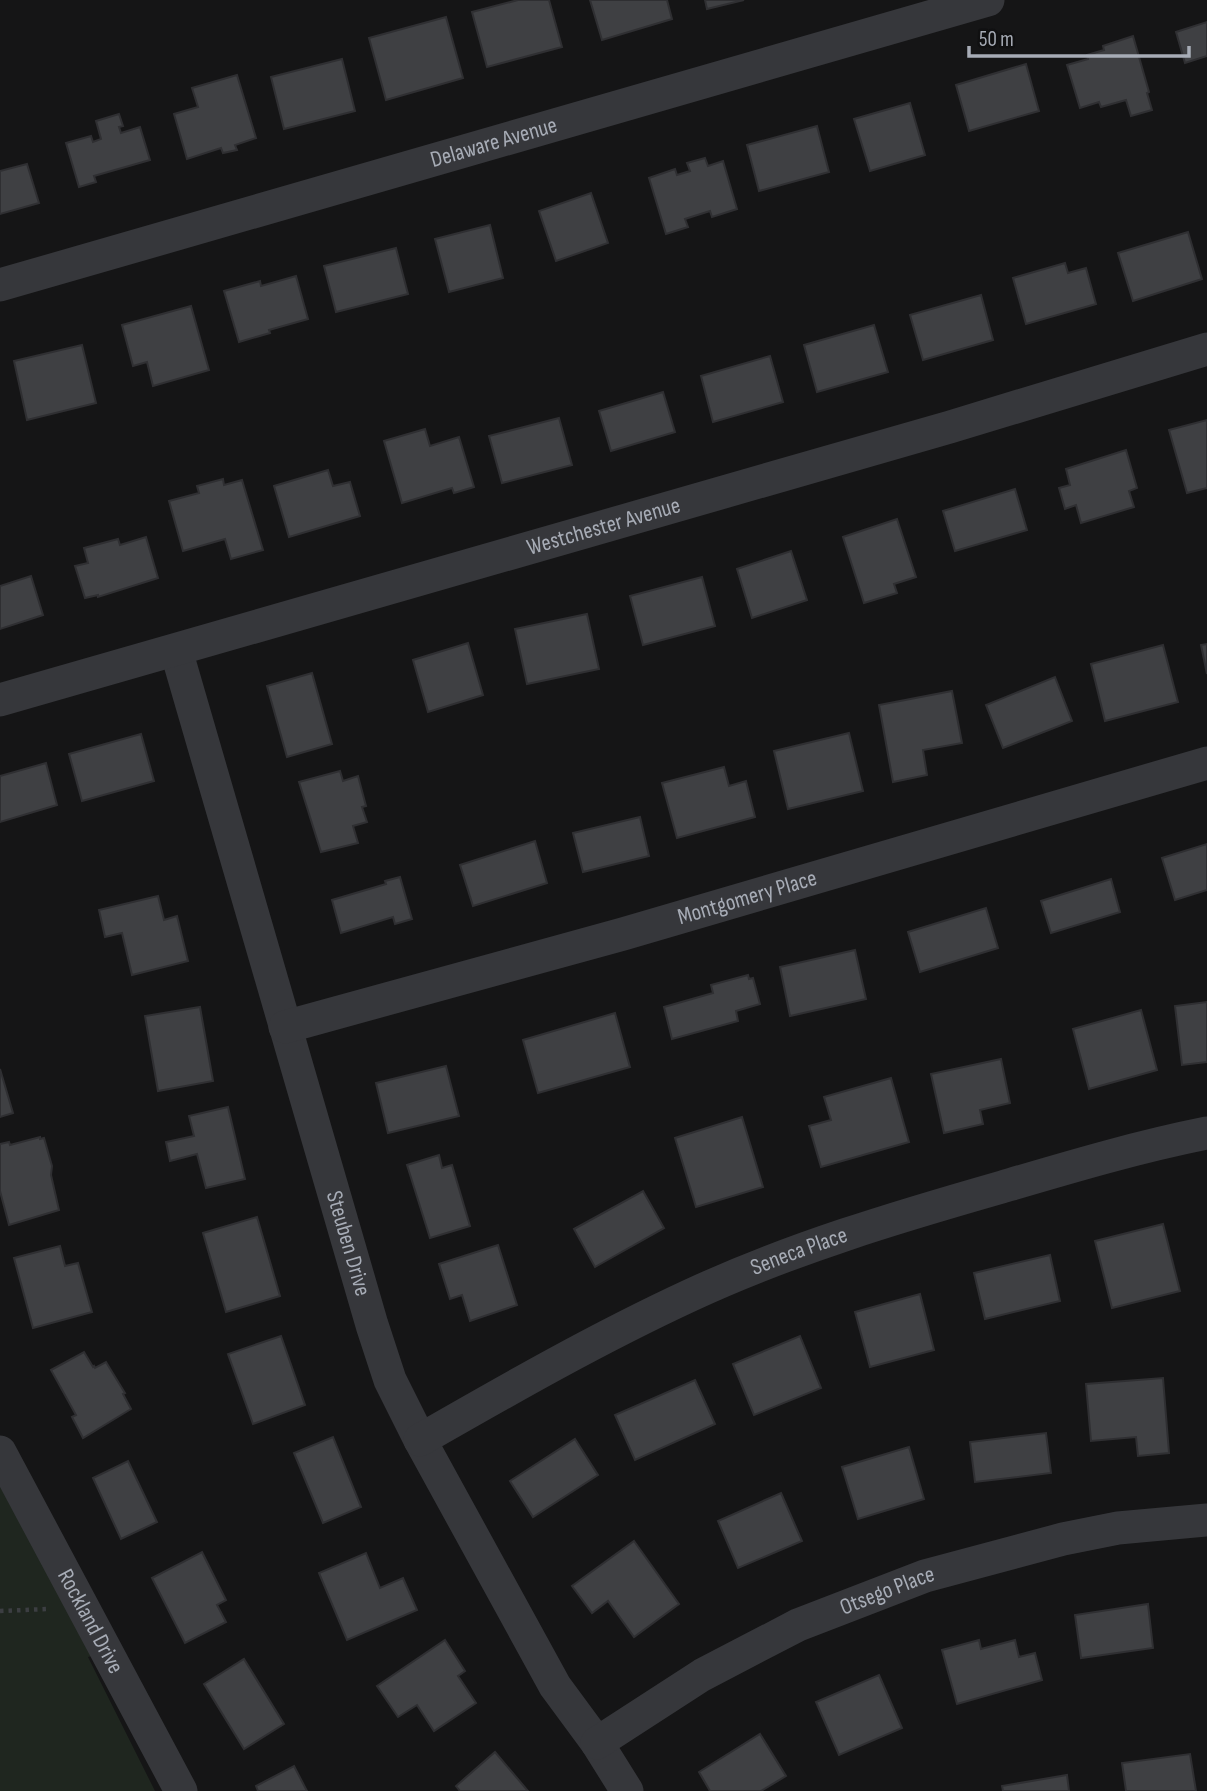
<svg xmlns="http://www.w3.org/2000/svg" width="1207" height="1791" viewBox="0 0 1207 1791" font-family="'Sofia Sans Condensed',sans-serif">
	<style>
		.green { fill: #1f261f }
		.building { fill: #3f4043; stroke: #2f2f32; stroke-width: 2 }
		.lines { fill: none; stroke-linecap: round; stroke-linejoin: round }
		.path { stroke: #3c3e42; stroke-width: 4.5; stroke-dasharray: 3.5 5; stroke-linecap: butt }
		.street { stroke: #36373b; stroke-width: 33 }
		.labels { text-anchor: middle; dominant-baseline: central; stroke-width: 5; stroke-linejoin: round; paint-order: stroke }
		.street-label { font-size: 23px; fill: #a7acb6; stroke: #101011 }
	</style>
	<rect width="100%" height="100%" fill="#151516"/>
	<path class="green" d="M0,1486L92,1656L88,1657L155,1791H0Z"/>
	<g class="building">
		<path d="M518,0H549L562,47L487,67L472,12Z"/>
		<path d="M590,0H667L672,19L602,40Z"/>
		<path d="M705,0H744L707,9Z"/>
		<path d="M446,17L463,78L386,100L369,38Z"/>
		<path d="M1207,22V56L1185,63L1176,32Z"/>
		<path d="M1133,36L1149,92L1147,93L1152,110L1131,116L1126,100L1101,107L1099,102L1080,108L1067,65L1088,59L1087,55L1104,50L1103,46Z"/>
		<path d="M342,59L355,111L284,129L271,77Z"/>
		<path d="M1026,64L1039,111L969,131L956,85Z"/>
		<path d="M237,75L256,138L235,145L237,150L223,153L221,148L187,159L174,114L198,107L192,88Z"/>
		<path d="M910,103L925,155L870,171L854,119Z"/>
		<path d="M119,114L123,126L119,127L121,133L140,127L150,160L94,176L96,182L79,187L66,143L91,136L93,142L101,139L96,121Z"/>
		<path d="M817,126L829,172L759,191L747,145Z"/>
		<path d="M705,158L708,166L723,161L737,209L712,217L710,211L685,219L688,227L666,234L649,178L675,169L677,175L690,171L687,163Z"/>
		<path d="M27,164L39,203L0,214V171Z"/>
		<path d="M591,193L608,243L556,261L539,211Z"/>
		<path d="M490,225L503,278L449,292L435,239Z"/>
		<path d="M1188,232L1202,279L1133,301L1118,253Z"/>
		<path d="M396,248L408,294L336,312L324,266Z"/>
		<path d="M1065,263L1068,273L1086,268L1096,304L1026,324L1013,278Z"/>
		<path d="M296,276L308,319L269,330L270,333L239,342L224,291L260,281L261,286Z"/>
		<path d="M981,295L993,340L923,360L910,315Z"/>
		<path d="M191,306L209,370L153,386L147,362L133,366L122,325Z"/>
		<path d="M874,325L888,372L817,392L804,345Z"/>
		<path d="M82,345L96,403L27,420L14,361Z"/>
		<path d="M770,356L783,402L713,422L701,376Z"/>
		<path d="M663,392L675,432L611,451L599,411Z"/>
		<path d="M559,418L572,465L502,483L489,436Z"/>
		<path d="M1207,420V488L1187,493L1169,430Z"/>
		<path d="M425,429L430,446L459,437L474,487L454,493L452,488L402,503L384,441Z"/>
		<path d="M1126,450L1137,488L1129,491L1134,507L1081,523L1076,505L1065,509L1059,488L1070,485L1066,469Z"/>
		<path d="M328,470L333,486L350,482L360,516L289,537L274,486Z"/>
		<path d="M223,479L224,485L242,480L263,550L231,559L225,539L183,551L169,501L199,493L197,486Z"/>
		<path d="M1015,489L1027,530L955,551L943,511Z"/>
		<path d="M897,519L916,577L894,584L897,593L864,603L843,537Z"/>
		<path d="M146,537L158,578L98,597V595L85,598L75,566L88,563L84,548L118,539L120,545Z"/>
		<path d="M791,551L807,600L752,618L737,569Z"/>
		<path d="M31,576L43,615L0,629V586Z"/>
		<path d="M702,577L715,626L643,645L630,596Z"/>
		<path d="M587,614L599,669L527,684L515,629Z"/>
		<path d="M468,643L483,695L428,712L413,660Z"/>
		<path d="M1207,644V674L1201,645Z"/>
		<path d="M1163,645L1178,702L1105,721L1091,664Z"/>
		<path d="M312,673L332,744L287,757L267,686Z"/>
		<path d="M1055,677L1072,721L1003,748L986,705Z"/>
		<path d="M952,691L962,743L923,750L927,775L893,782L879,705Z"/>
		<path d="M849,733L863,791L788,809L774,751Z"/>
		<path d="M141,734L154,781L82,801L69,754Z"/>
		<path d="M46,763L57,805L0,822V776Z"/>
		<path d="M724,767L729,786L746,781L755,817L677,838L662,783Z"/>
		<path d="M340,771L343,781L358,776L366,806L362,807L367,822L353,826L358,843L321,852L299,782Z"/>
		<path d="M640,817L649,856L583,872L573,833Z"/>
		<path d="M535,841L547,883L473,906L460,865Z"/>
		<path d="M1207,844V890L1175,900L1162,858Z"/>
		<path d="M400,877L412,919L395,924L393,917L341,933L332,900L386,884L385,881Z"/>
		<path d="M1111,879L1120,912L1051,933L1041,901Z"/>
		<path d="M158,896L164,920L177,916L188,961L132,975L122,933L105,937L99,910Z"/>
		<path d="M986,908L998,948L920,972L908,932Z"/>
		<path d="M855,950L866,999L790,1016L780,967Z"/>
		<path d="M748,975L749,979L753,978L760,1004L736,1011L738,1021L672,1039L664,1007L713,993L711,985Z"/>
		<path d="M1207,1002V1062L1182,1065L1175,1006Z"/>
		<path d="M200,1007L213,1081L158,1091L145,1016Z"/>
		<path d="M1141,1010L1157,1070L1089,1089L1073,1029Z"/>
		<path d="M615,1013L630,1067L538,1093L523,1040Z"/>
		<path d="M1001,1059L1010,1103L980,1110L983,1124L944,1133L931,1074Z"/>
		<path d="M446,1066L459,1116L388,1133L376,1083Z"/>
		<path d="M0,1069L13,1113L0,1117Z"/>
		<path d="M891,1078L909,1142L821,1167L809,1126L831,1120L824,1097Z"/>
		<path d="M228,1107L245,1179L206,1188L197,1154L170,1161L166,1142L194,1136L189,1116Z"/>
		<path d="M742,1117L763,1187L696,1207L675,1138Z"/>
		<path d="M40,1137V1139L44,1138L52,1166L51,1175L59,1210L9,1225L0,1191V1144L9,1142L10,1145Z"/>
		<path d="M439,1155L442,1168L452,1165L470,1226L430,1238L407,1165Z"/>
		<path d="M643,1191L664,1228L595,1267L574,1229Z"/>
		<path d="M257,1217L280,1296L226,1312L203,1233Z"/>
		<path d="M1163,1224L1180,1291L1112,1308L1095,1241Z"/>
		<path d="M498,1245L517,1305L470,1321L462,1295L450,1299L439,1264Z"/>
		<path d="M60,1246L65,1266L78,1263L92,1312L33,1328L14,1258Z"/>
		<path d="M1050,1255L1060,1301L985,1319L974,1273Z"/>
		<path d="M920,1294L934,1350L870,1367L855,1312Z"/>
		<path d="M281,1336L305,1405L253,1424L228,1354Z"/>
		<path d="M800,1336L821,1388L754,1415L733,1364Z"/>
		<path d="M84,1352L93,1367L94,1366L95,1368L106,1362L125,1393L123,1394L131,1409L83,1438L72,1417L76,1415L51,1370Z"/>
		<path d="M1163,1378L1169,1453L1138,1456L1136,1437L1091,1441L1086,1384Z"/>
		<path d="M695,1380L715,1424L635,1460L615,1415Z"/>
		<path d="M1046,1433L1051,1473L975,1482L970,1442Z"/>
		<path d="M333,1437L361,1507L323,1523L294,1453Z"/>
		<path d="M575,1439L598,1475L533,1517L510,1481Z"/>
		<path d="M909,1447L924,1499L858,1519L842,1467Z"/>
		<path d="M128,1461L157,1522L121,1539L93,1478Z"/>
		<path d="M781,1493L802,1541L738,1568L718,1521Z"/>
		<path d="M634,1541L679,1604L634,1637L608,1601L592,1613L572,1586Z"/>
		<path d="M202,1552L226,1600L217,1605L226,1622L185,1643L152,1578Z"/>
		<path d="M366,1553L380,1588L403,1578L417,1610L347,1640L319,1573Z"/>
		<path d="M1148,1604L1153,1648L1081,1658L1075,1615Z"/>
		<path d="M445,1640L465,1671L458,1676L476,1703L434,1731L417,1705L398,1717L377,1686Z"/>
		<path d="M979,1640L981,1649L1015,1640L1019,1657L1035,1653L1042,1680L957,1704L942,1650Z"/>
		<path d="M244,1659L284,1724L244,1749L204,1684Z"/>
		<path d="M879,1675L902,1728L839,1755L816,1702Z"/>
		<path d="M760,1734L786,1776L761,1791H710L699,1772Z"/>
		<path d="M495,1752L528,1791H460L456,1786Z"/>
		<path d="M1190,1754L1196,1791H1126L1122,1763Z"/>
		<path d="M294,1766L307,1791H258L256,1786Z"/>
		<path d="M1067,1775L1069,1791H1003L1002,1786Z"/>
	</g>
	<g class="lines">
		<path class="path" d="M0,1611L48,1609"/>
		<g class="street">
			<path id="s1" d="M0,285L988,0"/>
			<path id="s2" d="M176,650L372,1325L390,1380L420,1440L555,1686L597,1743L627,1791"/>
			<path id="s3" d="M0,700L950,427L1207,349"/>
			<path id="s4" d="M285,1027L623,934L1207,763"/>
			<path id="s5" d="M420,1440C509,1389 598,1338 691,1295C790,1249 897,1217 1002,1187C1070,1167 1137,1147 1207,1133"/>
			<path id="s6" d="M0,1452L181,1791"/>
			<path id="s7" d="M597,1743L702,1675L798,1625L925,1576L1063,1539L1118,1528L1207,1520"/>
		</g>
	</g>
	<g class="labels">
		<g class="street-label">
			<text stroke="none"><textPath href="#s1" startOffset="514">Delaware Avenue</textPath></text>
			<text stroke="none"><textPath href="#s3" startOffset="628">Westchester Avenue</textPath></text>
			<text stroke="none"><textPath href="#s4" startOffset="480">Montgomery Place</textPath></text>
			<text stroke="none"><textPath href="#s2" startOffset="618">Steuben Drive</textPath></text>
			<text stroke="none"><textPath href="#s5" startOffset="424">Seneca Place</textPath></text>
			<text stroke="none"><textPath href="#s7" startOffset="329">Otsego Place</textPath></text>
			<text stroke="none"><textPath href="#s6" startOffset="192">Rockland Drive</textPath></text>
		</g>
	</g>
	<path d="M969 46v10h220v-10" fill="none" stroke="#a7acb6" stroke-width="3.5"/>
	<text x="979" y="46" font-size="21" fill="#a7acb6" stroke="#101011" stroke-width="5" paint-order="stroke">50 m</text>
</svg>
